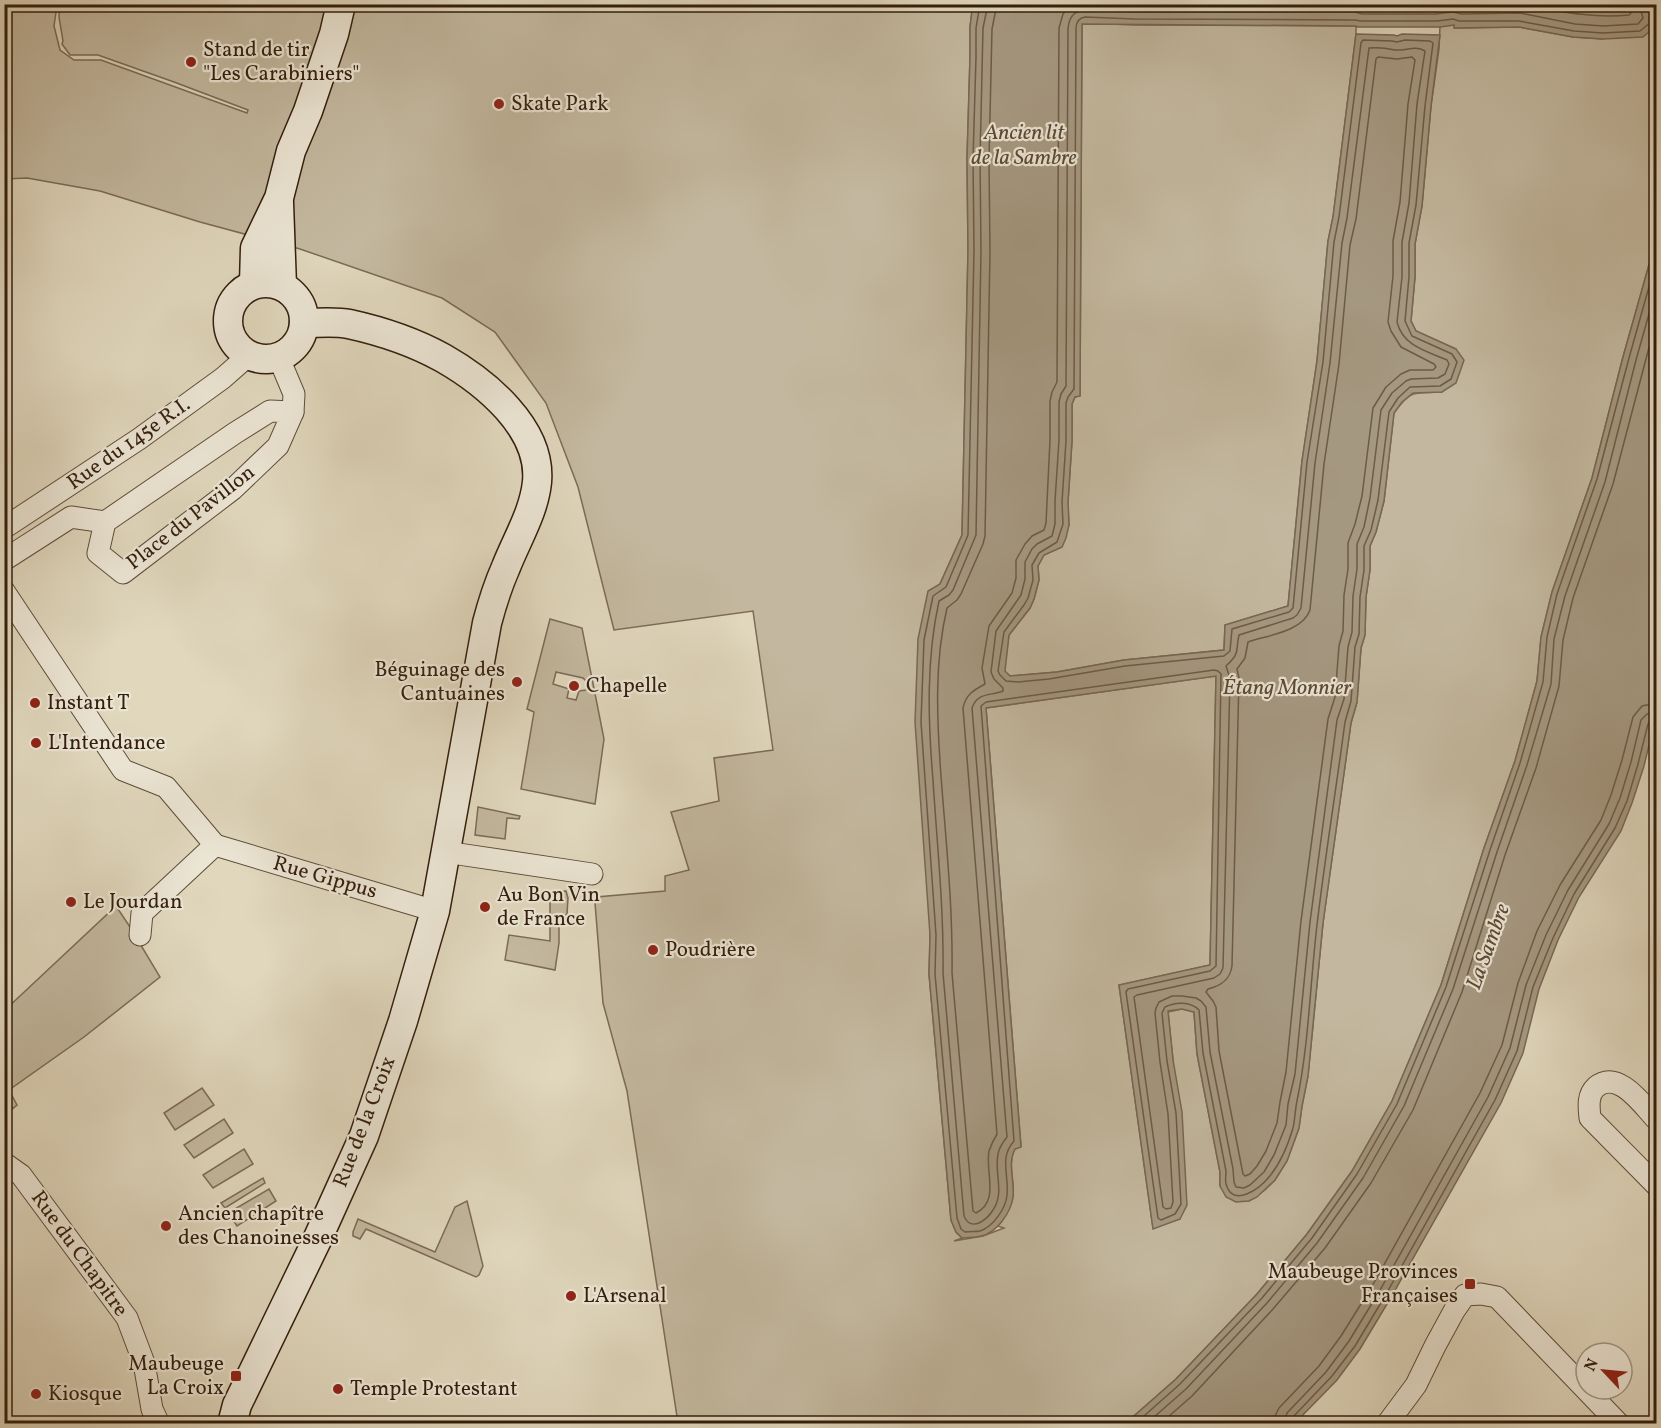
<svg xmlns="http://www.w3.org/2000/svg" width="1661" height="1428" viewBox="0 0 1661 1428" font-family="Vollkorn,serif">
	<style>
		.green { fill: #c3b89f; stroke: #7b6b56; stroke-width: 1.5; fill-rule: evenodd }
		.water { fill: #a59881; stroke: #776753; stroke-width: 1.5 }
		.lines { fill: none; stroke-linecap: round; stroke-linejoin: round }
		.shore { stroke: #6c5b47; stroke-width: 1.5 }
		.street-casing { stroke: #5e4c39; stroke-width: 23 }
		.secondary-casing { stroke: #331e0d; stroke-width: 31 }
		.street { stroke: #ebe5d4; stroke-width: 21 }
		.secondary { stroke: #ebe5d4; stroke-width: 28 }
		.poi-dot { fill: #8f2418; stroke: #ebe5d4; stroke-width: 2 }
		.labels { text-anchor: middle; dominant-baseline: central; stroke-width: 4.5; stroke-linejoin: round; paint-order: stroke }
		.poi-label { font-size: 21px; fill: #331e0d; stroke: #ebe5d4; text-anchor: start }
		.street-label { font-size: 21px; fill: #331e0d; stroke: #ebe5d4 }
		.water-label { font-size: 22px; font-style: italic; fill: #5b4936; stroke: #ebe5d4 }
	</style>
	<rect width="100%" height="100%" fill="#e0d7bd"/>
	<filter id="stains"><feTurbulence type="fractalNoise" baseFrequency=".00333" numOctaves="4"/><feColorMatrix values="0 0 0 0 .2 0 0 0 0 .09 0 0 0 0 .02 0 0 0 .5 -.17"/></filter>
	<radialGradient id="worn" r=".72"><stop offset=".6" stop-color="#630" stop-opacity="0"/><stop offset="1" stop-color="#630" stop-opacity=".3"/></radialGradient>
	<g class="green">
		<path d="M4,5H57L54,26L60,50L74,60H101L247,113L248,110L174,82L98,55H70L62,44L63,41L59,17L60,5H975L972,11L970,27V57L967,159L968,250L962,535L940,584L929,974L951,1220L956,1232L962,1238L954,1241L983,1236L1004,1228L998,1226C1004,1217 1012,1207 1013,1196C1015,1180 1007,1164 1015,1149L1021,1146L986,708L1216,676L1210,965L1119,985L1153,1228L1180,1219L1173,1060L1168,1012L1182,1009L1194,1012L1197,1054L1220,1172V1186L1249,1201L1265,1190L1275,1180L1287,1161L1299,1128L1302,1106L1308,1076L1323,923L1351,723L1357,702L1361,648L1365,635L1366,597L1370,570V546L1376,532L1384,501L1394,413C1412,388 1414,394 1442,392L1456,349L1416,331L1411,321L1415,277V244L1422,206L1431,106L1439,49L1440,26L1454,25L1455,28L1519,27L1573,37L1603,39L1652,6L1651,5H1656V240L1623,357L1592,478L1552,592L1541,637L1537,681L1515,761L1484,848L1441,985L1392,1101L1352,1171L1307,1234L1257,1294L1176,1379L1126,1423H678L627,1091L603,1003L595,903L596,897L665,891V876L689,870L671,812L719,801L714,758L773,750L753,611L614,630L578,487L546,403L495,332L442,298L300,249L200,222L100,191L27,178L5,179Z"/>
		<path d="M1085,23L1135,25L1356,26V34L1333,217L1328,241L1317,361L1302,461L1288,606L1225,625L1224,650L1124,660L1057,672L1010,676L1004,671L1009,635L1030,608L1034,599L1039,580L1038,566L1044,555L1062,547L1069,525L1068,502L1072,441V404L1075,397L1080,396L1082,29V24Z"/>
		<path d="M550,619L582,628L604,739L595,804L521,789L534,712L527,709ZM556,672L583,678L588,683L586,690L579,691L576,700L567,698L569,689L553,684Z"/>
		<path d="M478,807L520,816L519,819L507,818L505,839L475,835Z"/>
		<path d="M566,891L568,898L567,914L559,920V943L555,970L505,960L509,935L550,941V892Z"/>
		<path d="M116,906L130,927L160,977L84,1037L9,1090L17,1105L5,1115V1010Z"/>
		<path d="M202,1088L214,1105L175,1130L164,1113Z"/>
		<path d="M224,1119L233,1133L194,1158L184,1145Z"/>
		<path d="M244,1149L253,1164L213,1188L203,1175Z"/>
		<path d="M263,1178L265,1183L225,1208L221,1203Z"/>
		<path d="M269,1189L276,1201L237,1226L228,1213Z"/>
		<path d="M467,1201L483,1266L479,1275L476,1277L366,1229L360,1239L353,1236V1232L358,1219L435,1252L455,1207Z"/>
	</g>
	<g class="water">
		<path d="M1651,4L1656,15V26L1643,37L1603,39L1573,37L1519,27L1454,28V25L1440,27H1357L1356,26L1082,24L1080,396L1075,397L1072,404V441L1068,502L1069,525L1066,538L1062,547L1044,555L1038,566L1039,580L1034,599L1030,608L1009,635L1005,671L1010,676L1057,672L1124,660L1224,650L1225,625L1288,606L1302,461L1317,361L1328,241L1333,217L1356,34L1394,35L1397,36L1402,34L1440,35L1431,106L1422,206L1415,244V277L1411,321L1416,331L1456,349L1464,360L1456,383L1442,392L1413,393L1402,402L1394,413L1384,501L1376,532L1370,546V570L1366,597L1365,635L1361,648L1357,702L1351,723L1323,923L1308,1076L1302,1106L1299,1128L1287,1161L1275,1180L1257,1197L1249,1201L1236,1202L1226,1197L1220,1186V1172L1197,1054L1194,1012L1182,1009L1168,1011L1173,1060L1182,1112L1187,1205L1180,1219L1153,1229L1119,985L1210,965L1216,676L986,708L1021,1147L1015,1149C1007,1164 1015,1181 1013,1197C1011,1212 997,1233 981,1236C975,1238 968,1237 962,1238L956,1232L951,1220L929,974L930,935L915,722L918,639L928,591L940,584L962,535L968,250L967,159L970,57V27L972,11L975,5Z"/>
		<path d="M1656,240V716L1644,766L1632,803L1621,831L1579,897L1558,940L1539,989L1523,1053L1501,1103L1390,1299L1360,1349L1337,1380L1295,1423H1126L1176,1379L1257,1294L1307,1234L1352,1171L1392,1101L1441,985L1484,848L1515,761L1537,681L1541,637L1552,592L1592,478L1623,357Z"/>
	</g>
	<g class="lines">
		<g class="shore">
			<path d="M980,4L976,28V57L973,159L974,250L968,535L946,587L933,596L924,640L921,722L936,935L935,974L957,1218L961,1229L965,1232C970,1231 975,1232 980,1231C993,1227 1006,1208 1007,1195C1009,1173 999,1158 1014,1141L981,706L986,702L1214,670L1218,671L1221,674L1216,966L1210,971L1128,989L1126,992L1158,1218L1161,1220L1175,1214L1181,1204L1176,1113L1167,1061L1162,1013L1165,1007C1175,1002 1190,1001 1199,1010L1203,1053L1226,1171C1226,1175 1225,1180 1226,1184C1233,1209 1260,1188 1269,1177C1280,1164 1288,1145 1293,1128C1295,1120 1295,1110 1297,1101C1309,1043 1310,984 1317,925C1325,857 1336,790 1345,722L1351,701L1355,647L1359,634L1360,597L1364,570V546L1371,530L1378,500L1389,412L1398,398L1410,387L1440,386L1451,379L1457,362L1452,354L1412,336L1405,321L1409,277V243L1416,205L1425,106L1433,43L1430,41L1405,40L1397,42L1392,41L1363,40L1361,43L1339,217L1334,242L1323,362L1307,462L1293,608L1289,612L1232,629L1230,651L1224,656L1125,666L1049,679L1018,682L1006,681L1000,675L998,671L1004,632L1024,605L1028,598L1033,580L1032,565L1039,553L1057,542L1063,524L1062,502L1066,441V403L1068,397L1074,389L1076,29C1076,23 1078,18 1085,17L1135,19L1355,20L1361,21H1437L1453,19L1459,21H1519L1574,31L1603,33L1640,31L1651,22L1656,21"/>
			<path d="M988,4L983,28L980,159L981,250L976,535L953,590L949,595L939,601C926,660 928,721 933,780C937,844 944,909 943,973L964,1216C967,1223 971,1226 979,1223C985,1220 990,1215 993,1210C1005,1192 994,1174 998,1154C999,1148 1003,1142 1007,1137L972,708C977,692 991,696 1003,691V688L994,679L991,672L996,631L1021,595L1025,579V562L1032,549L1037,544L1052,536L1055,524V501L1059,440V402L1061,394L1066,386L1068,29C1069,18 1073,11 1085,10L1135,12H1355L1362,14H1435L1453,12L1461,14L1520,13L1575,24L1603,26L1638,24L1643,18L1639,4"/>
			<path d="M997,4L992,29L989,159L990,251L985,536L983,544L961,594L957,600L947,608C934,663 937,721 941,776C946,842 953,907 952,973L973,1211L976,1213C1000,1201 985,1172 989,1151C991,1145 994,1139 997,1134L963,708C966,694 974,690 985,684L982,668L989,626L1012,593L1016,578V560L1025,544L1032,536L1044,530L1046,523L1050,440V401L1052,392L1057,382L1059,28L1063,14L1071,4"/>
			<path d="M1523,4C1559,11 1593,19 1629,15L1631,13L1630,4"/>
			<path d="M1369,48C1378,47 1386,48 1395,50C1406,51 1415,45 1425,51L1417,104L1409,203L1402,242V277L1397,322C1403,346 1426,351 1447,360L1449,364L1445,374L1438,378L1411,379L1406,381L1392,393L1381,410L1370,498L1364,527L1357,544V569L1353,596L1352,632L1348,647L1344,699L1337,720L1310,922L1295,1074L1288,1104L1286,1125L1274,1155L1264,1172L1250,1185L1244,1188L1236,1187L1234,1182L1233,1169L1210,1052L1206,1007L1201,1001L1196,998L1182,996H1172L1159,1002L1156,1008L1155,1013L1160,1062L1168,1114L1173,1202L1171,1208L1166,1209L1163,1207L1134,997L1137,995L1214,978L1220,974L1223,968L1230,678L1226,666C1241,652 1235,652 1239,635L1293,618L1297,615L1301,608L1315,463L1330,363L1342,243L1347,218Z"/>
			<path d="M1378,57L1397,59L1412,57L1415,60L1408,104L1400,202L1393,241V276L1388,322L1391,331L1401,347L1434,364L1436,367L1433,370H1410L1401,374L1386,387L1373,408L1362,496L1355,524L1348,543V569L1344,595L1343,631L1339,646L1335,697L1328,719L1301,921L1286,1072L1280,1102L1277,1123L1266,1151L1257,1166L1250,1174L1245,1176L1243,1174L1219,1051L1216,1007L1213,1001L1206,992L1208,989C1221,986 1230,980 1232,966L1239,678L1237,669L1245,658L1248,642C1268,635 1302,632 1310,610L1324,464L1339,364L1350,245L1356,219L1376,59Z"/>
			<path d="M1135,1424L1180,1384L1262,1298L1312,1238L1357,1174L1397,1104L1446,987L1490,850L1520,763L1543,682L1547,637L1557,594L1597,479L1629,358L1656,262"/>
			<path d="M1146,1424L1186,1389L1267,1303L1317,1243L1363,1178L1404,1106L1453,989L1497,852L1527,765L1551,684L1554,639L1565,596L1605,482L1636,360L1656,289"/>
			<path d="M1160,1424L1192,1396L1273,1309L1325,1248L1371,1183L1413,1110L1462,992L1505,855L1536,768L1559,686L1563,640L1573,598L1613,484L1656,321"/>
			<path d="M1275,1424V1416L1279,1408L1319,1366L1341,1336L1371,1288L1480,1093L1502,1045L1518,983L1537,931L1560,885L1601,820L1611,795L1622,760L1633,717L1642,706L1656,703"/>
			<path d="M1284,1424L1287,1413L1326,1372L1349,1341L1379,1292L1488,1097L1510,1048L1526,985L1546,935L1568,890L1609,824L1620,798L1631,762L1641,720L1647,714L1656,712"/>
			<path d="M1291,1424L1293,1417L1332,1376L1355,1346L1385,1296L1495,1100L1517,1051L1533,987L1553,938L1574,894L1615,828L1627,801L1638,764L1648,724L1651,720L1656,719"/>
		</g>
		<g class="street-casing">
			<g id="street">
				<path d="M278,356L294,394L293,412"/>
				<path d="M4,528L139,439L223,378L249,355"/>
				<path d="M4,560L71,517L105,522L235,433L270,411L293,412L278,446L233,489L123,573L98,553L105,522"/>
				<path d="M4,591L123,770L166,787L215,845"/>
				<path d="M215,845L435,911"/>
				<path d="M445,852L592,874"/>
				<path d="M140,935L142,913L215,845"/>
				<path d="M1656,1119C1642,1104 1618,1069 1596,1087C1587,1095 1589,1108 1590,1118L1656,1185"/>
				<path d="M4,1163L21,1175L127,1318L144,1363L152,1409L159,1424"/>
				<path d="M1387,1424L1416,1385L1435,1346L1454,1311L1465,1295L1481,1294L1497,1297L1619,1424"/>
			</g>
		</g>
		<g class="secondary-casing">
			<g id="secondary">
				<path d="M279,203L282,286"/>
				<circle cx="266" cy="321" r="38"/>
				<path d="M254,284L255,248L279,198L291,151L308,111L334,34L341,4"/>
				<path d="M232,1424L237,1405L317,1240L364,1136L403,1021L435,911L487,623C492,604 498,585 506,567C517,539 534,512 537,482C542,428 485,382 443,358C414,342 381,331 349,324C335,321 318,323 304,323"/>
			</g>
		</g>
		<use href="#street" class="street"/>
		<use href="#secondary" class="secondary"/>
	</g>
	<g class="poi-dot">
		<circle cx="191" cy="62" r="6"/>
		<circle cx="499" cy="104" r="6"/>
		<circle cx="517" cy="682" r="6"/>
		<circle cx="574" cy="686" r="6"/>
		<circle cx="35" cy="703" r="6"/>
		<circle cx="36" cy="743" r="6"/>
		<circle cx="71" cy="902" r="6"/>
		<circle cx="485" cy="907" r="6"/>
		<circle cx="653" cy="950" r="6"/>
		<circle cx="166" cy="1226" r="6"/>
		<rect x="1464" y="1278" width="12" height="12" rx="3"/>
		<circle cx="571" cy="1296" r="6"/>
		<rect x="230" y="1370" width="12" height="12" rx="3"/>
		<circle cx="338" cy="1389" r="6"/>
		<circle cx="36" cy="1394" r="6"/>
	</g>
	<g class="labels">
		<g class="poi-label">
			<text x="203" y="50">Stand de tir<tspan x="203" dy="24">"Les Carabiniers"</tspan></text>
			<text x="511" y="104">Skate Park</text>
			<text x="505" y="670" text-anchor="end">Béguinage des<tspan x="505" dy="24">Cantuaines</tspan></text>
			<text x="586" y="686">Chapelle</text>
			<text x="47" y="703">Instant T</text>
			<text x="48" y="743">L'Intendance</text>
			<text x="497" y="895">Au Bon Vin<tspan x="497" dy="24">de France</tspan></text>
			<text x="83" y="902">Le Jourdan</text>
			<text x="665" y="950">Poudrière</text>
			<text x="178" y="1214">Ancien chapître<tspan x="178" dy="24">des Chanoinesses</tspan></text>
			<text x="1458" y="1272" text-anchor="end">Maubeuge Provinces<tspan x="1458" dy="24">Françaises</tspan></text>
			<text x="583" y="1296">L'Arsenal</text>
			<text x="224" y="1364" text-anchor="end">Maubeuge<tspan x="224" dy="24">La Croix</tspan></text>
			<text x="350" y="1389">Temple Protestant</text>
			<text x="48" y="1394">Kiosque</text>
		</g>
		<g class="street-label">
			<text transform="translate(129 444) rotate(-35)">Rue du 145e R.I.</text>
			<text transform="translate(191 518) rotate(-38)">Place du Pavillon</text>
			<text transform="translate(325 878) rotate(16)">Rue Gippus</text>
			<text transform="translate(365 1122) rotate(-69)">Rue de la Croix</text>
			<text transform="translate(79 1254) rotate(54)">Rue du Chapitre</text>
		</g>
		<g class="water-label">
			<text x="1024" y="133">Ancien lit<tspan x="1024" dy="25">de la Sambre</tspan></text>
			<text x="1287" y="688">Étang Monnier</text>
			<text transform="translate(1489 947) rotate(-70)">La Sambre</text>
		</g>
	</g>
	<rect width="1661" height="1428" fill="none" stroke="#e0d7bd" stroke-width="24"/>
	<rect x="6" y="6" width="1649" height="1416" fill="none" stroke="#331e0d" stroke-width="3"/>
	<rect x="12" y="12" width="1637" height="1404" fill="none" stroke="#331e0d" stroke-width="1.5"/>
	<g transform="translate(1604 1371) rotate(296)"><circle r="28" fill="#ebe5d4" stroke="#a19584" stroke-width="1.5"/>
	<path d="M0-4.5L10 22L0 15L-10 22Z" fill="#8f2418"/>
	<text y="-9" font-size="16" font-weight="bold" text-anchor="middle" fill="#331e0d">N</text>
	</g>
	<rect width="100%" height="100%" filter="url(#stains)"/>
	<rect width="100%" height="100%" fill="url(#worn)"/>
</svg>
